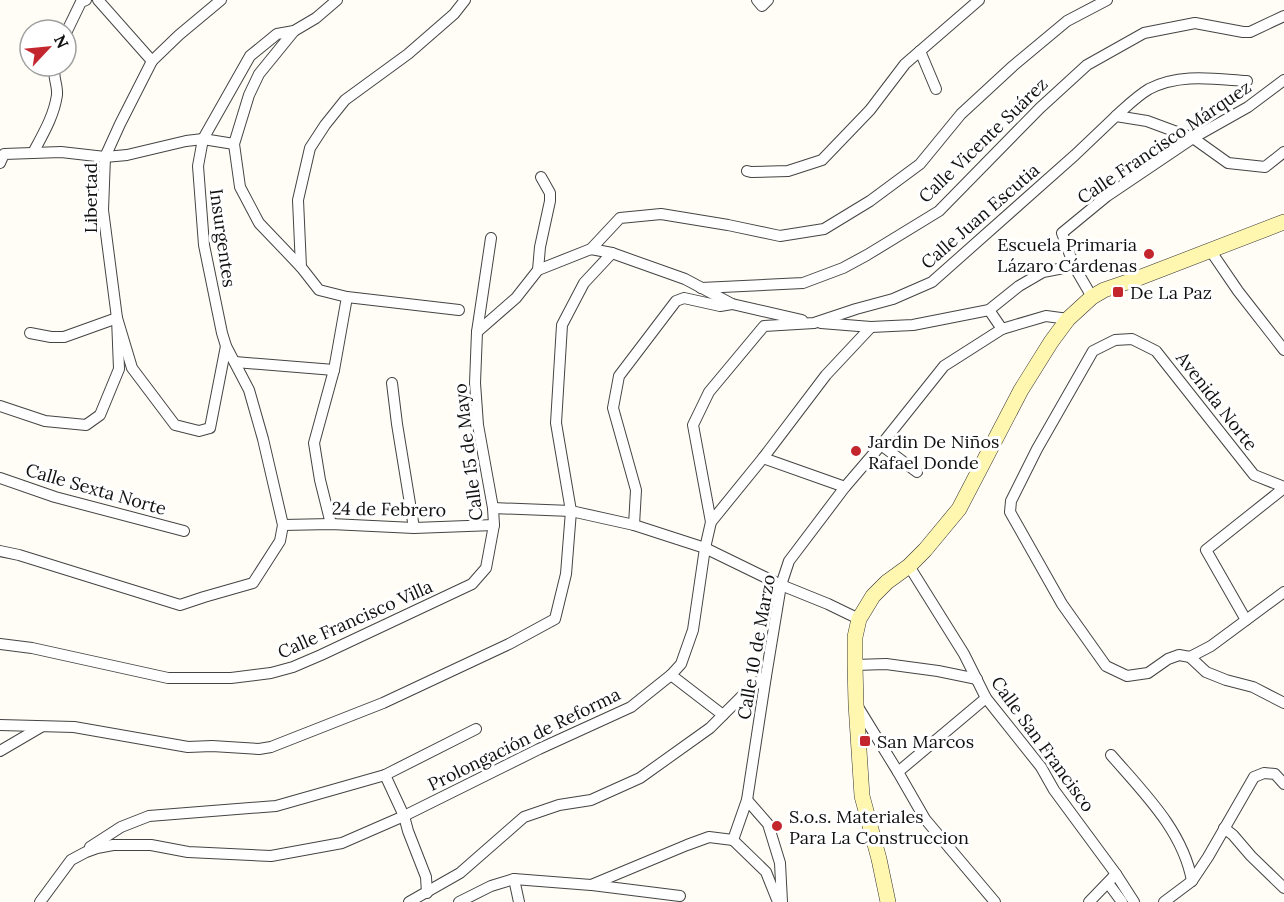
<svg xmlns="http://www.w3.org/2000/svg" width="1284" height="902" viewBox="0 0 1284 902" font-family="Lora,serif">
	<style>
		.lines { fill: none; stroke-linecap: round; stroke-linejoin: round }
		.street-casing { stroke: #444; stroke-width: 12 }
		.secondary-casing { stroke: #333; stroke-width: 16 }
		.street { stroke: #fff; stroke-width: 10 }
		.secondary { stroke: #fff6b0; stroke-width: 15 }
		.poi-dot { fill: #c4262e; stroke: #fff; stroke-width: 2 }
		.labels { text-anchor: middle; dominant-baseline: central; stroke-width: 6; stroke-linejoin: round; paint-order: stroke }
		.street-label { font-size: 18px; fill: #111; stroke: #fff }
		.poi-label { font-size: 18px; fill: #111; stroke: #fff; text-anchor: start }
	</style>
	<rect width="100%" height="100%" fill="#fffdf5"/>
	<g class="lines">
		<g class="street-casing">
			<g id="street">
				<path d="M98,0L152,61"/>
				<path d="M757,0L762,6L768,0"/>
				<path d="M294,31L259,74L249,95L234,144L240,187L259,223L301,267L319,290L347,297L334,370L314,443L320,480L331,524"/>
				<path d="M66,33L81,2L86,0"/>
				<path d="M920,51L936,89"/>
				<path d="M1116,116C1126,107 1137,96 1149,89C1180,73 1214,79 1247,81"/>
				<path d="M33,153C43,134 54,116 57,95C58,85 52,76 55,66"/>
				<path d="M0,163L4,154L61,152L105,157L127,155L186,141L203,139L234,144"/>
				<path d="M747,171L751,172L788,171L822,160L870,110L905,64L979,0"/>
				<path d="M591,249L620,218L661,214L728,225L780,236L824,229L870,201L920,164L961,114L1013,66L1067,21L1107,0"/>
				<path d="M1210,250L1238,291L1284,350"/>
				<path d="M301,267L298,200L310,148L325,125L345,100L408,54L454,14L465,0"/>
				<path d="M538,270L540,247L550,201V193L541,177"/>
				<path d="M701,288L803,283L843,268L867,255L939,211L1040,108L1087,65L1144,33L1195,23L1243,32H1250L1284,16"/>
				<path d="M347,297L459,310"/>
				<path d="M1092,297L1074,266L1062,233L1107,196L1193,138L1248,107L1284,80"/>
				<path d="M989,310L1002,329"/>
				<path d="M821,323L871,327L913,325L989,310L1019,286L1043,272L1074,266"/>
				<path d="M477,332L516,298L538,270L591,249L612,253L685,279L732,304L802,320"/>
				<path d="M30,333L51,337H64L117,318L132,368L175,425L199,431L210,428L226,346"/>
				<path d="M235,362L334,370"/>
				<path d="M392,383L397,424L414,528"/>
				<path d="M0,406L45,421L86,425L100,415L119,369L117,318L103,210L105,157L120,124L152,61L179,35L221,0"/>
				<path d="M881,445L917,472"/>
				<path d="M763,458L845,487"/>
				<path d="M0,478L55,497L184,531"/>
				<path d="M1284,487L1254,475L1156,351L1132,339L1115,340L1093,351L1037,449L1011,501L1010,512L1062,604L1106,666L1127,676L1148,673L1168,659L1179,655L1190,657L1206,672L1226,680L1253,687L1284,703"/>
				<path d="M493,508L571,511L634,525L705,548L781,585L828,604L859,619"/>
				<path d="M711,522L693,425L709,392L764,326L814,323L856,309L893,299L932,282L1075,155L1116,116L1147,121L1193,138L1228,163L1265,167L1284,152"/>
				<path d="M283,525L331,524L414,528L494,525"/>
				<path d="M634,525L636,490L613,408L619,376L676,301L684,298L720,306L732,304"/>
				<path d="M0,551L19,555L180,605L204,597L253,583L280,541L283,525L263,439L249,390L226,346L222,333L204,245L198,166L203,139L250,56L277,34L294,31L316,18L337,0"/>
				<path d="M909,566L964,654L986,698L1041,767L1054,790L1116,874L1134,902"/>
				<path d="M1246,620L1206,550L1284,488"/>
				<path d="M0,644L32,648L168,678H231L271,673L293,667L321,655L472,584L486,568L494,525L493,508L478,425L475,383L477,332L491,238"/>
				<path d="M1190,657L1211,646L1284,592"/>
				<path d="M855,665L886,664L938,671L977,679"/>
				<path d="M671,675L723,715"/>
				<path d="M858,707L898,772L925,819L995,902"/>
				<path d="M0,725L74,727L188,747L212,746L259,749L271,747L383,703L509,644L555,619L566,574L571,511L556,423L562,325L584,283L612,253"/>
				<path d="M0,751L41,727"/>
				<path d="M1111,755C1144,793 1183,831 1192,881"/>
				<path d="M898,772L986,698"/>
				<path d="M385,775L404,816L408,831L426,877L427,893"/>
				<path d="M747,800L768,824L780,863L782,902"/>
				<path d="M1224,828L1233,835L1251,856L1284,888"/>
				<path d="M90,847L121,827L149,816L276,806L385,775L476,729"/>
				<path d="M514,879L519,902"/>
				<path d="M1108,883L1122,902"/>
				<path d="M592,885L680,896"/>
				<path d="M40,902L71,860L86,852L97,848L113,845H151L188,852L271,856L342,843L404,816L539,749L631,707L671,675L681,664L693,630L705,548L711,522L763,458L826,375L871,327"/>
				<path d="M409,902L460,873L524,817L559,805L591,800L640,778L710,728L746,692L766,676"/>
				<path d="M459,902L491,886L514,879L591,885L687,845L709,837L733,840"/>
				<path d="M778,902L766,872L733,840L747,800L766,676L781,585L789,561L845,487L881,445L944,366L1002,329L1046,316L1068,319"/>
				<path d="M1089,902L1116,874"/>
				<path d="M1164,902L1192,881L1208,857L1254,777L1264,773L1275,774L1284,784"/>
			</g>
		</g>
		<g class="secondary-casing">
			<path id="secondary" d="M888,902L879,859L862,796L856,704L855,665V637L859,619L873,596L887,582L909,566L925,550L959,509L1021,390L1051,342L1068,319L1092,297L1104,290L1136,279L1284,222"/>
		</g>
		<use href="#street" class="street"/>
		<use href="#secondary" class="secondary"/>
	</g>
	<g class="poi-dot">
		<circle cx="1149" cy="254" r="6"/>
		<rect x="1112" y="286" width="12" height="12" rx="3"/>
		<circle cx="856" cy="451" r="6"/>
		<rect x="859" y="735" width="12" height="12" rx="3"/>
		<circle cx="777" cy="826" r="6"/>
	</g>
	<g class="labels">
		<g class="street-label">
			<text transform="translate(983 140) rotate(-44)">Calle Vicente Suárez</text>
			<text transform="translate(1164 142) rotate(-34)">Calle Francisco Márquez</text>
			<text transform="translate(90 198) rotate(-90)">Libertad</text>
			<text transform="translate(980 216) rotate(-41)">Calle Juan Escutia</text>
			<text transform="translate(223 238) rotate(82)">Insurgentes</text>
			<text transform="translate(1217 401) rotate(52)">Avenida Norte</text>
			<text transform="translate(468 452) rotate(-97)">Calle 15 de Mayo</text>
			<text transform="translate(96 489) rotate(16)">Calle Sexta Norte</text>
			<text transform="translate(389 509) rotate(1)">24 de Febrero</text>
			<text transform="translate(355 619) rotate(-24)">Calle Francisco Villa</text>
			<text transform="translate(756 647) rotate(-80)">Calle 10 de Marzo</text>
			<text transform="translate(524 739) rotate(-26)">Prolongación de Reforma</text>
			<text transform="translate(1043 744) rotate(54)">Calle San Francisco</text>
		</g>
		<g class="poi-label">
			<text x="1137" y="244" text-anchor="end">Escuela Primaria<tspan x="1137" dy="21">Lázaro Cárdenas</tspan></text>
			<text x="1130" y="292">De La Paz</text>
			<text x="868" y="441">Jardin De Niños<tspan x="868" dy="21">Rafael Donde</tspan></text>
			<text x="877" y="741">San Marcos</text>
			<text x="789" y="816">S.o.s. Materiales<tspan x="789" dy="21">Para La Construccion</tspan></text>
		</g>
	</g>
	<g transform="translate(48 48) rotate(64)"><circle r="28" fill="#ffffff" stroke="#a0a0a0" stroke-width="1.5"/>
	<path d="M0-4.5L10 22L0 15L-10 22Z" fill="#c4262e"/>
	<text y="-9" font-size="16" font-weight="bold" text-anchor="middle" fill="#111111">N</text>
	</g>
</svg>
